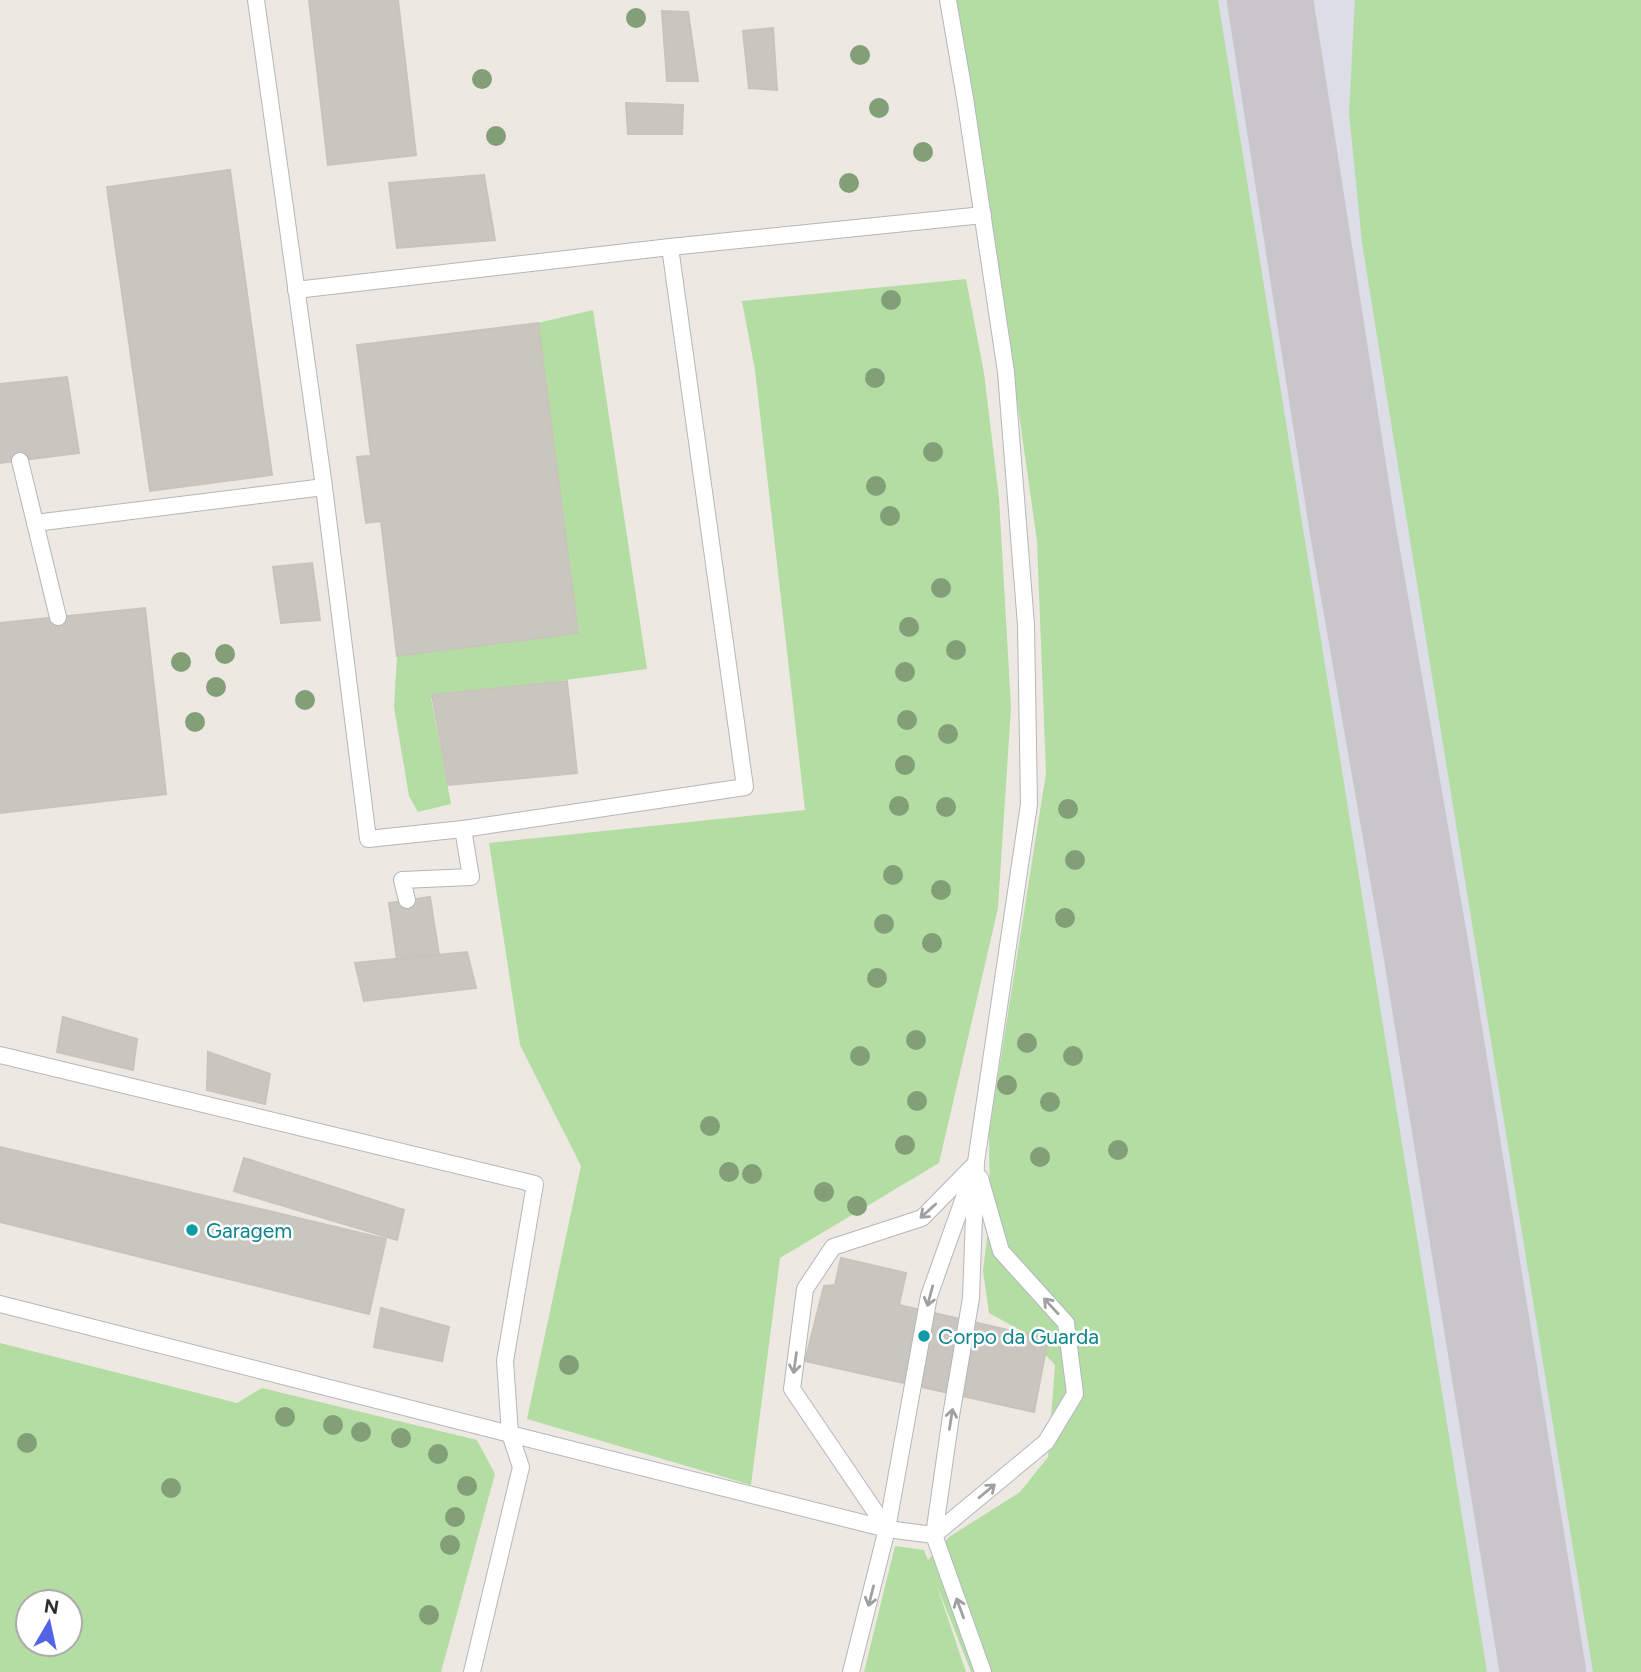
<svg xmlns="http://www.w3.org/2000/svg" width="1641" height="1672" viewBox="0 0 1641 1672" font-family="Figtree,sans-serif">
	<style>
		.airport { fill: #dcdde6 }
		.green { fill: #b3dda3; fill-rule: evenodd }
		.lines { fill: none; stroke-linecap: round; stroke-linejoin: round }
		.taxiway { stroke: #c8c6cb; stroke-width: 86 }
		.building { fill: #c9c6bf; stroke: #c8c4ba; stroke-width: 2 }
		.lane-casing { stroke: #b4b6bf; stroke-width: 18 }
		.lane { stroke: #fff; stroke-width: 16 }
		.tree { fill: #829f78 }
		.oneway { stroke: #a0a0a0 }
		.culture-dot { fill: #0f9aa8; stroke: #fff; stroke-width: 2.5 }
		.labels { text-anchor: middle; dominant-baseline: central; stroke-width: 5; stroke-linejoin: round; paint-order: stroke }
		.culture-label { font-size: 21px; fill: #0d838f; stroke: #fff; text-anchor: start }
	</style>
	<rect width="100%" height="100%" fill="#ede8e1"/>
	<path class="airport" d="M960,0H1641V1672H1243Z"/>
	<g class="green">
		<path d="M951,0H1218L1487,1672H971L936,1583L966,1672H864L895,1546L924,1550L928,1560L949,1537L1020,1492L1048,1457L1055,1365L1025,1333L989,1313L983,1271L990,1213L989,1133L1046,773L1037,541L990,209Z"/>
		<path d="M1355,0H1641V1672H1593L1362,243L1349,112Z"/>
		<path d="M966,279L984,373L999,498L1011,707L998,908L939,1163L780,1258L751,1485L527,1419L581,1166L520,1045L489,843L805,810L755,370L742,301Z"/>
		<path d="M593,310L647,669L431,698L451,804L418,812L409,796L394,707L397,656L577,633L538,323Z"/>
		<path d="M0,1343L237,1403L262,1388L477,1440L495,1474L441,1672H0ZM28,1602H70V1644H28Z"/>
	</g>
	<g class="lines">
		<path class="taxiway" d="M1270,0L1353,531L1426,950L1543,1672"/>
	</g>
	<g class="building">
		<path d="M309,0H398L416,155L328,165Z"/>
		<path d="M662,11L688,12L698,81H667Z"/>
		<path d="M773,28L777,90L749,88L743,31Z"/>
		<path d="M626,103L683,105L682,134H628Z"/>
		<path d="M230,170L272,475L150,491L107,187Z"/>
		<path d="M484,175L495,240L397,248L389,183Z"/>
		<path d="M538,323L578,633L397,656L381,521L366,523L357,457L371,456L357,345Z"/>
		<path d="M67,377L79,453L0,463V384Z"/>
		<path d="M312,563L320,620L281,623L273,567Z"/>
		<path d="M145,608L166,794L0,813V623Z"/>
		<path d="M567,681L577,773L448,785L432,695Z"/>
		<path d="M430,897L439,955L397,959L389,903Z"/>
		<path d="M467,952L476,988L364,1001L355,963Z"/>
		<path d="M63,1017L137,1039L133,1070L57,1052Z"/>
		<path d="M208,1052L270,1074L265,1104L207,1090Z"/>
		<path d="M0,1147L386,1239L369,1314L0,1222Z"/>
		<path d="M244,1158L404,1210L397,1240L234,1191Z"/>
		<path d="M841,1258L906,1273L899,1305L1048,1339L1034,1412L805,1361L824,1286L835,1285Z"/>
		<path d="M381,1308L449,1327L442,1361L374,1347Z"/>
	</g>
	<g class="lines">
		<g class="lane-casing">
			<g id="lane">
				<path d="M256,0L324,487L368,839L463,829L745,787L670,247"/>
				<path d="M296,290L670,247L983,215"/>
				<path d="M20,461L58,617"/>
				<path d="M35,523L324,487"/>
				<path d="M407,900L402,880L471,877L463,829"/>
				<path d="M0,1055L535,1184L505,1361L510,1434L887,1529L934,1535L983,1672"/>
				<path d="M0,1304L510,1434L521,1467L472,1672"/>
				<path d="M887,1529L792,1389L805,1289L833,1247L922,1218L972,1167"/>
				<path d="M934,1535L951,1416L971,1298L976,1162L1029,804L1026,625L1006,372L965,98L948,0"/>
				<path d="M934,1535L1046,1442L1075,1394L1066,1323L1001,1251L980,1178"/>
				<path d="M851,1672L887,1529L929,1296L971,1178"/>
			</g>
		</g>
		<use href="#lane" class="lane"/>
	</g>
	<g class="tree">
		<circle cx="636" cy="18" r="10"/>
		<circle cx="860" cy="55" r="10"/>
		<circle cx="482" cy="79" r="10"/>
		<circle cx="879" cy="108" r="10"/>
		<circle cx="496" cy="136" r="10"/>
		<circle cx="923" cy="152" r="10"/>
		<circle cx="849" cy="183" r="10"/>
		<circle cx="891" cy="300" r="10"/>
		<circle cx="875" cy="378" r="10"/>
		<circle cx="933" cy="452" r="10"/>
		<circle cx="876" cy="486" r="10"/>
		<circle cx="890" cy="516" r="10"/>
		<circle cx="941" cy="588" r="10"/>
		<circle cx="909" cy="627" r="10"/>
		<circle cx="956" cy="650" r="10"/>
		<circle cx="225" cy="654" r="10"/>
		<circle cx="181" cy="662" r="10"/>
		<circle cx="905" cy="672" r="10"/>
		<circle cx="216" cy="687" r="10"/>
		<circle cx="305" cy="700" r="10"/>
		<circle cx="907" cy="720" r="10"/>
		<circle cx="195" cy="722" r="10"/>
		<circle cx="948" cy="734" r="10"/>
		<circle cx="905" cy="765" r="10"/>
		<circle cx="899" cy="806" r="10"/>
		<circle cx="946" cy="807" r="10"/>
		<circle cx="1068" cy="809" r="10"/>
		<circle cx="1075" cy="860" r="10"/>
		<circle cx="893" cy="875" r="10"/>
		<circle cx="941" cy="890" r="10"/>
		<circle cx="1065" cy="918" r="10"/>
		<circle cx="884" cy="924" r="10"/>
		<circle cx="932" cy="943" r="10"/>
		<circle cx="877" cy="978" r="10"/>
		<circle cx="916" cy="1040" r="10"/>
		<circle cx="1027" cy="1043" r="10"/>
		<circle cx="860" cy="1056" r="10"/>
		<circle cx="1073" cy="1056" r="10"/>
		<circle cx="1007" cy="1085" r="10"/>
		<circle cx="917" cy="1101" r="10"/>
		<circle cx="1050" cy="1102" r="10"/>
		<circle cx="710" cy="1126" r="10"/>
		<circle cx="905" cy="1145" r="10"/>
		<circle cx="1118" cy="1150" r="10"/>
		<circle cx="1040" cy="1157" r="10"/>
		<circle cx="729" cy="1172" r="10"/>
		<circle cx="752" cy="1174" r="10"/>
		<circle cx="824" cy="1192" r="10"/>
		<circle cx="857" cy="1206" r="10"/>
		<circle cx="569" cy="1365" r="10"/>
		<circle cx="285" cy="1417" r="10"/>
		<circle cx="333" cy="1425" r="10"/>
		<circle cx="361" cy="1432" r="10"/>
		<circle cx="401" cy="1438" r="10"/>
		<circle cx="27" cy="1443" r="10"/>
		<circle cx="438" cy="1454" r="10"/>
		<circle cx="467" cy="1486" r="10"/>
		<circle cx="171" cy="1488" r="10"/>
		<circle cx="455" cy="1517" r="10"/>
		<circle cx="450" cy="1545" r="10"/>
		<circle cx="429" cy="1615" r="10"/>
	</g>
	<defs><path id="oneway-shaft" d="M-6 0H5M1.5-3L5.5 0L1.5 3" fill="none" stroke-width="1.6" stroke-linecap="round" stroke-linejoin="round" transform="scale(1.75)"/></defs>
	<g class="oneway">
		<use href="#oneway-shaft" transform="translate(928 1211) rotate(138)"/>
		<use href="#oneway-shaft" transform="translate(930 1296) rotate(105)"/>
		<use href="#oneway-shaft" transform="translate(1051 1306) rotate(-133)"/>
		<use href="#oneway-shaft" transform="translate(795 1363) rotate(98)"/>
		<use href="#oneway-shaft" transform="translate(951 1419) rotate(-81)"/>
		<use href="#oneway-shaft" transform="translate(987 1491) rotate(-40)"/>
		<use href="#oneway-shaft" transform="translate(871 1596) rotate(104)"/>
		<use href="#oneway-shaft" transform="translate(960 1608) rotate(-110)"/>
	</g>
	<g class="culture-dot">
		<circle cx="192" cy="1230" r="7"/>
		<circle cx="924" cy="1336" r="7"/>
	</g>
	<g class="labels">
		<g class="culture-label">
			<text x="206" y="1230">Garagem</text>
			<text x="938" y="1336">Corpo da Guarda</text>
		</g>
	</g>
	<g transform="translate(49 1623) rotate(9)"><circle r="33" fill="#ffffff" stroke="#ababab" stroke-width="2"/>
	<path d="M0-5L12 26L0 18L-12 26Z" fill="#5263e8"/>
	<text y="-10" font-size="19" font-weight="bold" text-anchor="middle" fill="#2d2d2d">N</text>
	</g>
</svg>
